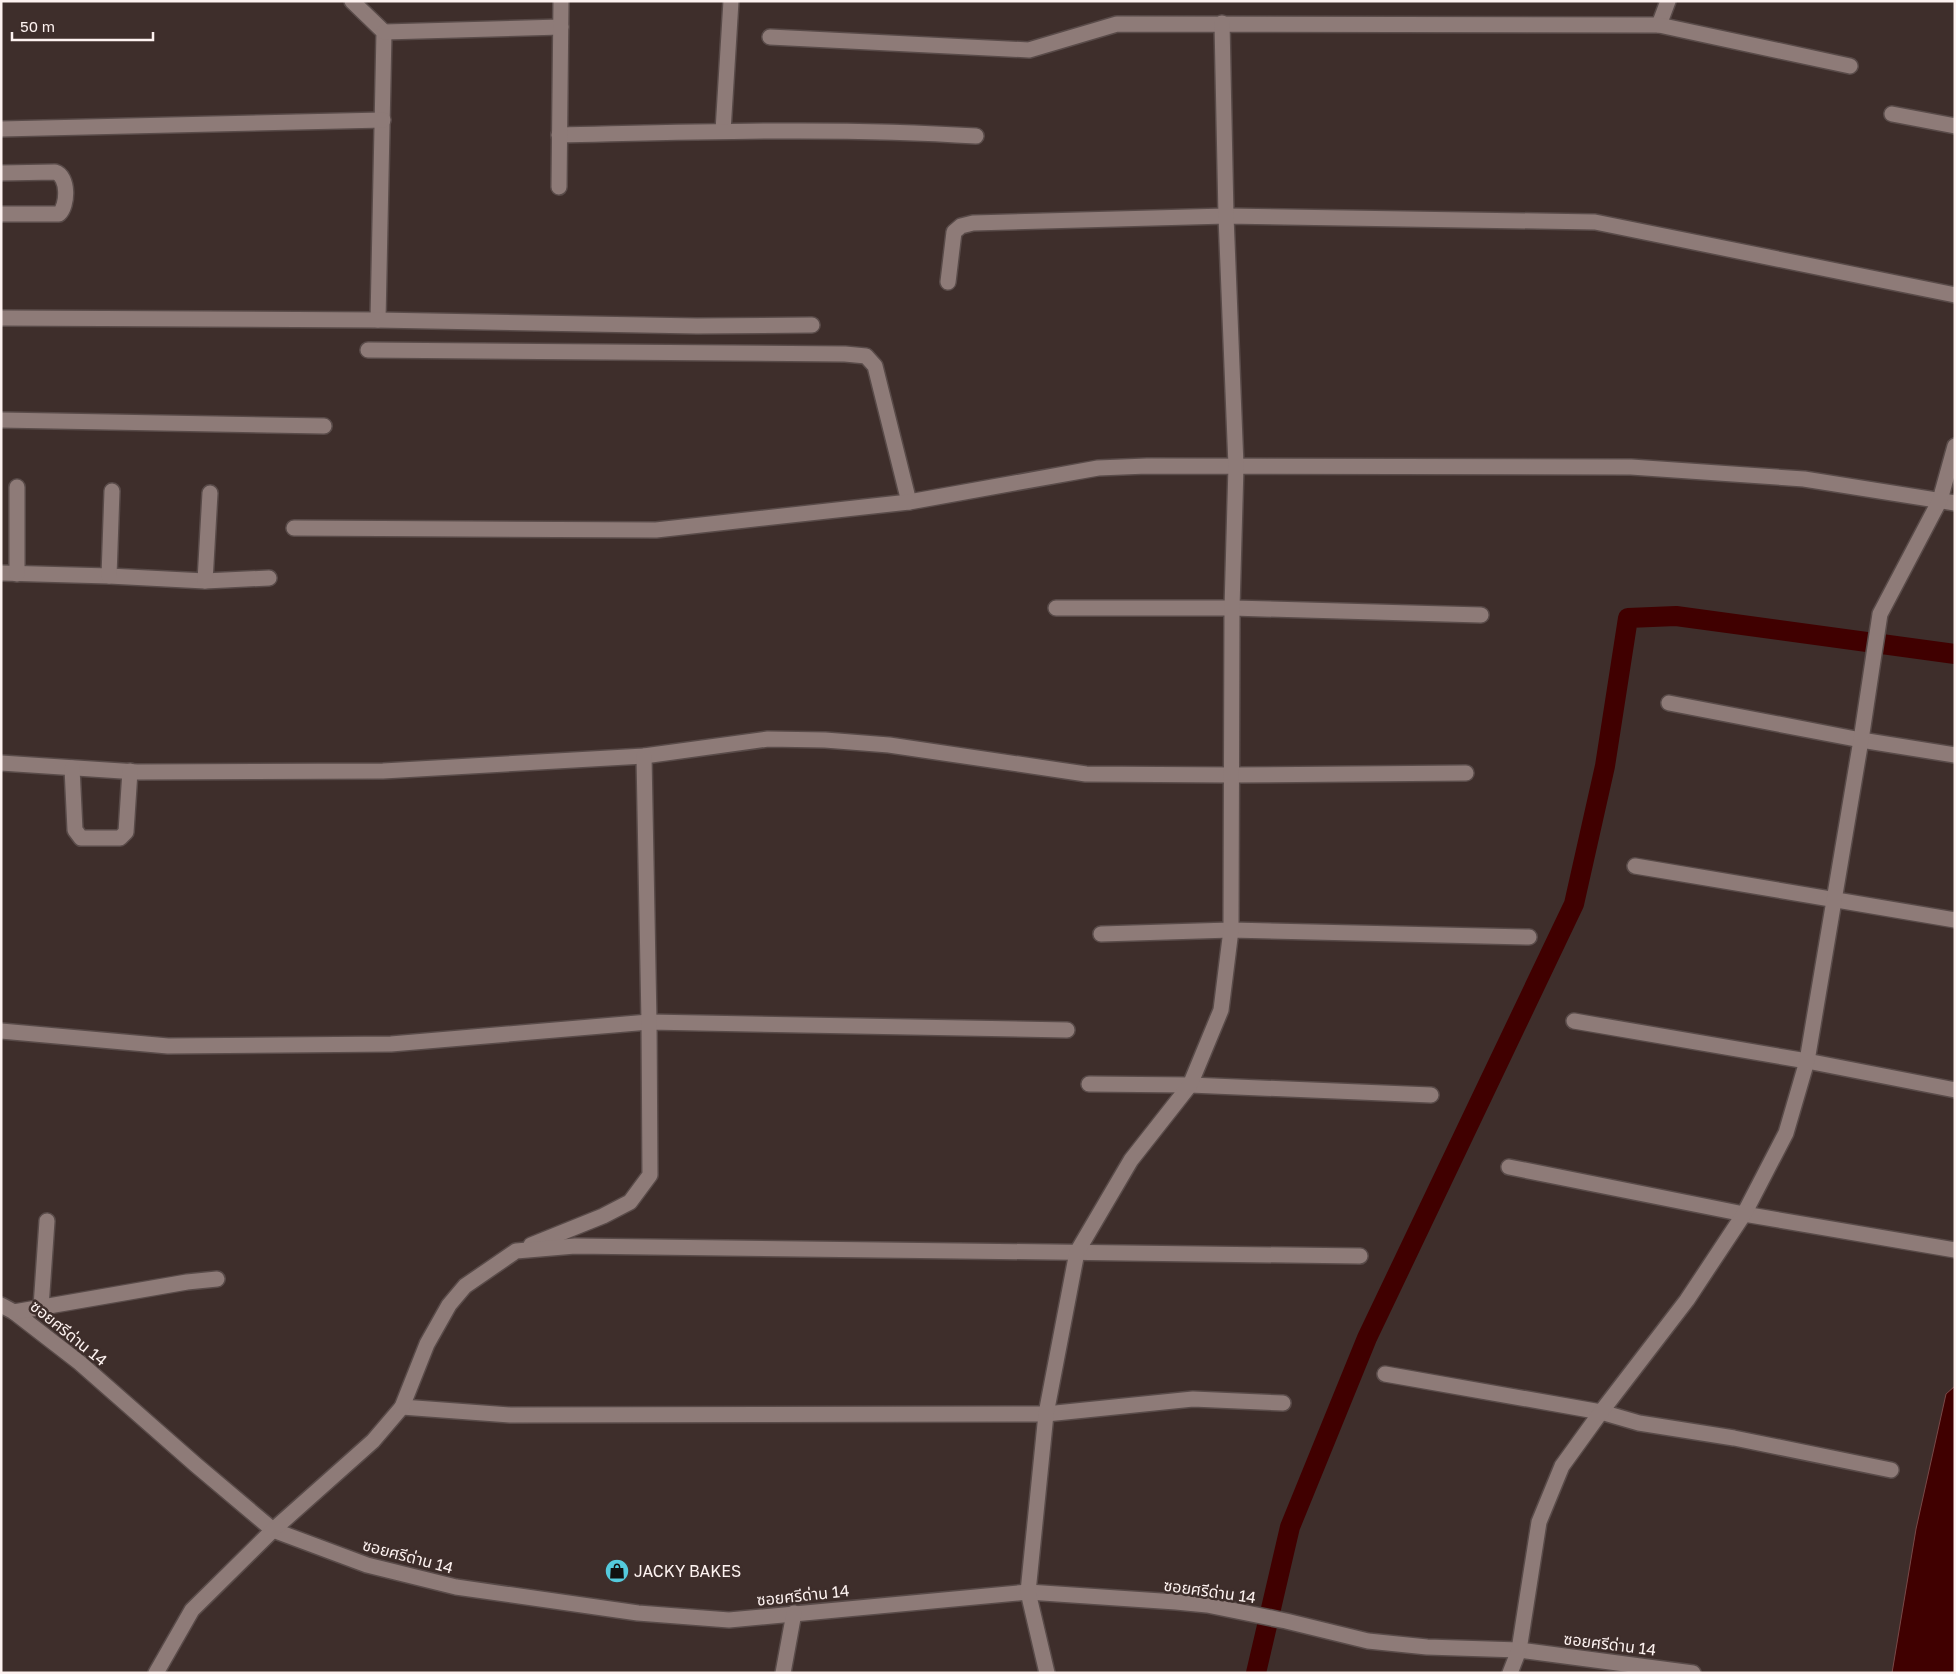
<svg xmlns="http://www.w3.org/2000/svg" width="1956" height="1674" viewBox="0 0 1956 1674" font-family="'Golos Text','Noto Sans Thai',sans-serif">
	<style>
		.water { fill: #400000; stroke: #794948 }
		.lines { fill: none; stroke-linecap: round; stroke-linejoin: round }
		.canal { stroke: #400000; stroke-width: 20 }
		.minor-casing { stroke: #594b49; stroke-width: 18 }
		.minor { stroke: #8e7b78; stroke-width: 15 }
		.labels { text-anchor: middle; dominant-baseline: central; stroke-width: 5; stroke-linejoin: round; paint-order: stroke }
		.street-label { font-size: 16px; fill: #fdf2f0; stroke: #3e2e2b }
		.poi-label { font-size: 16px; fill: #fdf2f0; stroke: #3e2e2b; text-anchor: start }
	</style>
	<rect width="100%" height="100%" fill="#3e2e2b"/>
	<path class="water" d="M1955,1386V1673H1892L1916,1529L1946,1394Z"/>
	<g class="lines">
		<path class="canal" d="M1256,1673L1290,1527L1367,1338L1574,904L1605,766L1628,618L1676,616L1955,654"/>
		<g class="minor-casing">
			<g id="minor">
				<path d="M352,1L384,32L378,320"/>
				<path d="M1659,25L1668,1"/>
				<path d="M384,32L561,27"/>
				<path d="M770,37L1029,50L1117,24L1659,25L1850,66"/>
				<path d="M1892,114L1955,126"/>
				<path d="M1,129L383,120"/>
				<path d="M723,131L731,1"/>
				<path d="M559,135C698,132 838,127 976,136"/>
				<path d="M1,173L55,172C69,176 68,206 59,214H1"/>
				<path d="M559,187L561,1"/>
				<path d="M948,282L954,232L961,226L973,223L1226,216L1595,222L1955,295"/>
				<path d="M1,318L378,320L697,326L812,325"/>
				<path d="M368,350L845,354L866,356L875,366L909,502"/>
				<path d="M1,420L324,426"/>
				<path d="M294,528L656,530L909,502L1098,468L1147,466L1631,467L1804,479L1955,503"/>
				<path d="M1,573L109,576L205,581L269,578"/>
				<path d="M17,574V487"/>
				<path d="M109,576L112,491"/>
				<path d="M205,581L210,493"/>
				<path d="M1056,608H1232L1481,615"/>
				<path d="M1669,703L1861,740L1955,755"/>
				<path d="M1,763L137,772L383,771L644,756L768,739L825,740L889,745L1086,774L1231,775L1466,773"/>
				<path d="M72,768L75,830L81,838H120L126,832L130,771"/>
				<path d="M1635,866L1955,920"/>
				<path d="M1101,934L1231,930L1529,937"/>
				<path d="M1574,1021L1807,1061L1955,1090"/>
				<path d="M1,1031L168,1046L391,1044L649,1022L1067,1030"/>
				<path d="M1089,1084L1190,1085L1431,1095"/>
				<path d="M1509,1167L1744,1214L1955,1250"/>
				<path d="M531,1245L603,1216L630,1202L650,1175L649,1022L644,756"/>
				<path d="M1,1305L14,1312L80,1363L196,1465L273,1530L367,1565L456,1587L638,1613L729,1620L1028,1592L1176,1602L1207,1605L1286,1621L1368,1641L1427,1647L1519,1650L1693,1673"/>
				<path d="M41,1307L47,1221"/>
				<path d="M14,1312L187,1282L217,1279"/>
				<path d="M1385,1374L1601,1412L1639,1423L1734,1438L1891,1470"/>
				<path d="M402,1407L510,1415L1046,1414L1193,1399L1283,1403"/>
				<path d="M156,1673L192,1610L273,1530L373,1441L402,1407L427,1344L449,1305L465,1286L516,1251L575,1246L1360,1256"/>
				<path d="M783,1673L794,1613"/>
				<path d="M1047,1673L1028,1592L1046,1414L1077,1252L1131,1160L1190,1085L1221,1010L1231,930L1232,608L1236,466L1226,216L1222,23"/>
				<path d="M1510,1673L1519,1650L1539,1522L1562,1466L1601,1412L1687,1300L1744,1214L1786,1133L1807,1061L1861,740L1880,614L1940,500L1955,446"/>
			</g>
		</g>
		<use href="#minor" class="minor"/>
	</g>
	<defs>
		<g id="shop-disc" transform="scale(1.25)"><circle r="9.5" fill="#54cadd" stroke="#3e2e2b"/><path d="M-5-2.5h2.3a2.7 3.5 0 0 1 5.4 0H5L5.5 6h-11ZM-1.5-2.5h3a1.5 2.3 0 0 0-3 0Z" fill="#111"/></g>
	</defs>
	<g fill-rule="evenodd">
		<use href="#shop-disc" x="617" y="1571"/>
	</g>
	<g class="labels">
		<g class="street-label">
			<text transform="translate(69 1333) rotate(39)">ซอยศรีด่าน 14</text>
			<text transform="translate(408 1556) rotate(15)">ซอยศรีด่าน 14</text>
			<text transform="translate(1210 1591) rotate(8)">ซอยศรีด่าน 14</text>
			<text transform="translate(803 1595) rotate(-6)">ซอยศรีด่าน 14</text>
			<text transform="translate(1610 1644) rotate(7)">ซอยศรีด่าน 14</text>
		</g>
		<g class="poi-label">
			<text x="634" y="1571">JACKY BAKES</text>
		</g>
	</g>
	<rect width="1956" height="1674" fill="none" stroke="#fdf2f0" stroke-width="5"/>
	<path d="M12 32v8h141v-8" fill="none" stroke="#fdf2f0" stroke-width="2.5"/>
	<text x="20" y="32" font-size="15" fill="#fdf2f0" stroke="#3e2e2b" stroke-width="4" paint-order="stroke">50 m</text>
</svg>
